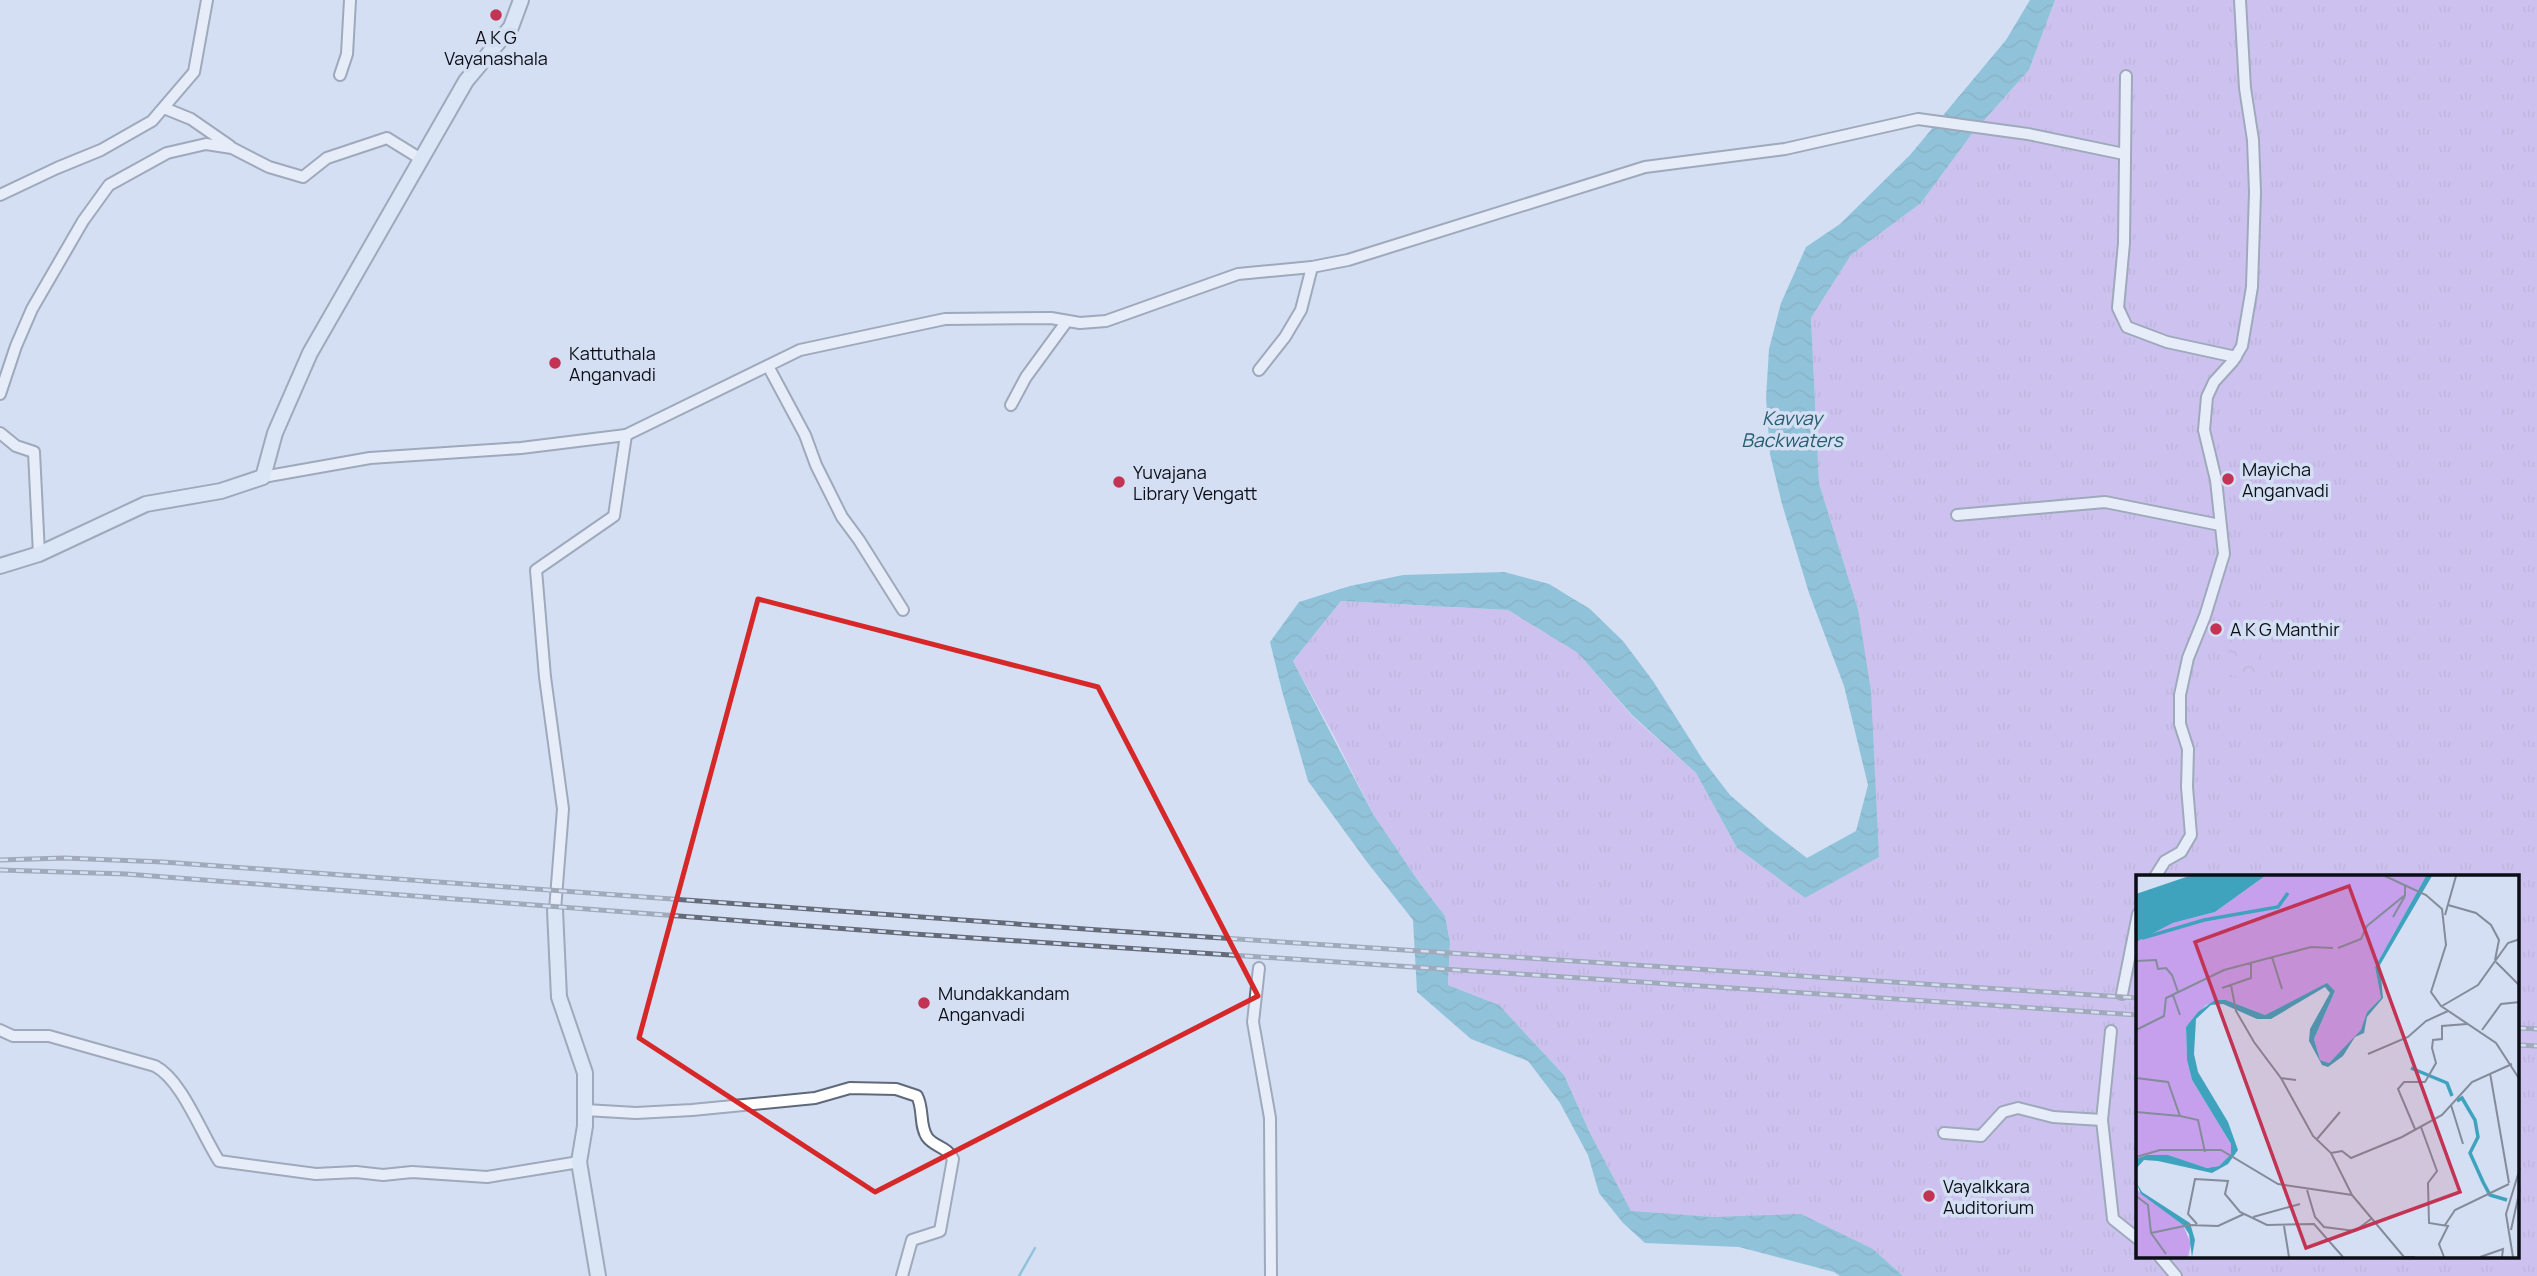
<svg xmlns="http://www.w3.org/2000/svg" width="2537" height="1276" viewBox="0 0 2537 1276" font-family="Manrope,sans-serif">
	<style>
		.grass { fill: url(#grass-tufts); fill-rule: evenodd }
		.park { fill: url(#park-crowns) }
		.water { fill: url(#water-waves) }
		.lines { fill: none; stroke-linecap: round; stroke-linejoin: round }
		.stream { stroke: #3fa3bd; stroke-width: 2.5 }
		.street-casing { stroke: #5f697a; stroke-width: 14 }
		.secondary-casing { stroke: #5f697a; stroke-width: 18 }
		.street { stroke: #fff; stroke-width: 10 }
		.secondary { stroke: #e2f0fb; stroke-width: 14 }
		.rail-casing { stroke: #646a77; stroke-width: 5 }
		.rail { stroke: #d4dff3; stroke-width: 2.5; stroke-dasharray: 8; stroke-linecap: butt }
		.marked { fill: none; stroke: #d62828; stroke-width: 5; stroke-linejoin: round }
		.poi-dot { fill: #c33354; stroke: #d4dff3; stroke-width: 2.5 }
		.labels { text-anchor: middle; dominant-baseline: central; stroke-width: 7; stroke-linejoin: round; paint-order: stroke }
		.poi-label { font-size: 18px; fill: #0b0e15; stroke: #d4dff3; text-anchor: start }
		.water-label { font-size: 19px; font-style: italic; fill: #275d6c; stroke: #d4dff3 }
		.inset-river { fill: none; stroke: #3fa3bd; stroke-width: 3.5 }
		.inset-road { fill: none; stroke: #848b9a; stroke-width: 2 }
		.view { fill: #c33354; fill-opacity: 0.15; stroke: #c33354; stroke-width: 3.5 }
		.inset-edge { fill: none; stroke: #0b0e15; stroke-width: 3.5 }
	</style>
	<defs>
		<pattern id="grass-tufts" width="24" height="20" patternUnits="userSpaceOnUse" patternTransform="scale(1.75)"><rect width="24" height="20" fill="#c6a0ec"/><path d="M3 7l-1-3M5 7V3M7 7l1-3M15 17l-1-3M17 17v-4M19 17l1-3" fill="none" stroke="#a989ca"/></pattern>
		<pattern id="park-crowns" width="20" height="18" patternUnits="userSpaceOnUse" patternTransform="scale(1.75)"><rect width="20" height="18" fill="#c6a0ec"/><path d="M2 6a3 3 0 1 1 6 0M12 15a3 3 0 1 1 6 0" fill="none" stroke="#a989ca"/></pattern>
		<pattern id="water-waves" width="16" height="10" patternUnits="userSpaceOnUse" patternTransform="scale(1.75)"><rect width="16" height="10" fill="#3fa3bd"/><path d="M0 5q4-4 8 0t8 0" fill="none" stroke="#338398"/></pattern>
	</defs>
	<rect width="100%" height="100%" fill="#d4dff3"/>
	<path class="grass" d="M2055,0H2537V1276H1903L1873,1249L1714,1217L1631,1212L1590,1133L1564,1075L1499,1005L1448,985L1450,942L1445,916L1419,882L1373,814L1334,736L1293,661L1341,601L1508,610L1578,653L1632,716L1696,773L1737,848L1805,898L1879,856L1858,609L1819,483L1811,318L1851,255L1921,203L1971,135L2029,70ZM2138,877H2518V1257H2138Z"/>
	<path class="park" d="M2240,614L2269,623L2252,681L2222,672Z"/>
	<path class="water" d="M2030,0H2055L2029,70L1971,135L1921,203L1851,255L1811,318L1819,483L1858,609L1871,691L1879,857L1805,898L1737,848L1696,773L1632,715L1578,653L1508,610L1341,601L1293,661L1373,814L1419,882L1445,916L1450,942L1448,985L1499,1005L1564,1075L1590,1133L1631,1211L1714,1217L1801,1214L1873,1249L1903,1276H1840L1834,1272L1739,1247L1645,1243L1623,1223L1599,1193L1588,1155L1560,1103L1528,1061L1471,1039L1417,992L1413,920L1367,862L1308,781L1282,691L1270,642L1299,602L1350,586L1403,575L1504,572L1549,584L1590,609L1623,641L1653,681L1703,760L1730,795L1768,828L1807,858L1856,831L1868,785L1844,686L1809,593L1782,504L1770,454L1766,398L1769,349L1781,303L1806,247L1840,224L1910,155L2006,40Z"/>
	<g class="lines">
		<path class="stream" d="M1019,1276L1035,1248"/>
		<g class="street-casing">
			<g id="street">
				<path d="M340,75L347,54L350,0"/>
				<path d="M2126,76L2124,243L2118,308L2127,327L2167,342L2236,357"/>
				<path d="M164,108L191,119L230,146"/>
				<path d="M0,195L57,168L101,150L152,121L194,72L207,0"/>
				<path d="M768,366L805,435L816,465L842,517L859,540L903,610"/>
				<path d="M1259,370L1285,337L1301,310L1312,267L1348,260L1645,167L1785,149L1918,119L2028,134L2124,154"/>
				<path d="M0,394L16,346L32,309L83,221L109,185L167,153L206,144L232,148L269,167L303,177L327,158L387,138L421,159"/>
				<path d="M1011,405L1026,377L1067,321"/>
				<path d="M0,433L16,446L34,452L39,554"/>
				<path d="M263,477L370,458L521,448L626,435L800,350L945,319L1051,318L1080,323L1106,321L1238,274L1312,267"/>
				<path d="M1957,515L2105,502L2220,525"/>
				<path d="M2155,877L2165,861L2181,852L2191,835L2187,787L2188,749L2180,724V695L2188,658L2205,616L2224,554L2216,480L2204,430L2207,397L2214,382L2233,361L2242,346L2252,287L2255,192L2253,140L2245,88L2240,0"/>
				<path d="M555,910L563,809L545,677L536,570L614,516L626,435"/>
				<path d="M1259,968L1253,1022L1270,1118L1271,1276"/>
				<path d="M2122,994L2138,914"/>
				<path d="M0,1030L13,1036H49L155,1066C182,1080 201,1133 219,1161L316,1174L356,1172L383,1175L412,1172L487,1177L579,1162"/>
				<path d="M2111,1031L2102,1120L2113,1219L2138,1239"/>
				<path d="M585,1110L636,1113L692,1110L815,1098L850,1088L896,1089L917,1096C924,1109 919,1125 927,1137C934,1147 948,1147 953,1159L940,1231L912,1240L902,1276"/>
				<path d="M1944,1133L1981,1136L2003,1112L2018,1108L2053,1117L2102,1120"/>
				<path d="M2160,1257L2176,1276"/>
			</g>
		</g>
		<g class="secondary-casing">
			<g id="secondary">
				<path d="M0,566L39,554L146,504L221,491L263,477L275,433L310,353L466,81L511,27L521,0"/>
				<path d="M555,910L559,997L585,1073V1126L579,1162L598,1276"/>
			</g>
		</g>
		<use href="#street" class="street"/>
		<use href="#secondary" class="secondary"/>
		<g class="rail-casing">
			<g id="rail">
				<path d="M0,860L64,858L163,862L1099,930L2138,998"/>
				<path d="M0,870L126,874L914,934L2138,1015"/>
				<path d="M2518,1028L2537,1029"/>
				<path d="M2518,1045L2537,1046"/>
			</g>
		</g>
		<use href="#rail" class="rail"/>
	</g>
	<path d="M0 0H2537V1276H0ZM758,599L1098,687L1258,996L875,1192L639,1038Z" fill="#d4dff3" fill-opacity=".55" fill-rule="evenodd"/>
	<path class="marked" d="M758,599L1098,687L1258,996L875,1192L639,1038Z"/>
	<g class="poi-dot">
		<circle cx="496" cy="15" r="7"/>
		<circle cx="555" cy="363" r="7"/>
		<circle cx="2228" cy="479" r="7"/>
		<circle cx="1119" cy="482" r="7"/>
		<circle cx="2216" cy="629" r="7"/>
		<circle cx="924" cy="1003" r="7"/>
		<circle cx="1929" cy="1196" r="7"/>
	</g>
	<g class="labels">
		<g class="poi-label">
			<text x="496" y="37" text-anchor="middle">A K G<tspan x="496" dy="21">Vayanashala</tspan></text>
			<text x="569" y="353">Kattuthala<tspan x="569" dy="21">Anganvadi</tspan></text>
			<text x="2242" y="469">Mayicha<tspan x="2242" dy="21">Anganvadi</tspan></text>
			<text x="1133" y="472">Yuvajana<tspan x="1133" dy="21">Library Vengatt</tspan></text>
			<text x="2230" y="629">A K G Manthir</text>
			<text x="938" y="993">Mundakkandam<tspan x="938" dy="21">Anganvadi</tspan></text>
			<text x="1943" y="1186">Vayalkkara<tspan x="1943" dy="21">Auditorium</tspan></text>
		</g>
		<g class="water-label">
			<text x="1792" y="418">Kavvay<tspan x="1792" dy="22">Backwaters</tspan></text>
		</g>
	</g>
	<g transform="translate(2136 875)">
		<rect width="383" height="383" fill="#d4dff3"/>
		<path d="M129,1H290L239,92L245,123L231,137L226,155L193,188L184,185L178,164L199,116L191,109L129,140L90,125L70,130L50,152L51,185L56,205L95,269V279L83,291L71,293L31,280L0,284V67L37,48L79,37ZM0,314L47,350L55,369L52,382H0Z" fill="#c6a0ec"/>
		<path d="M53,1H129L79,37L37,48L0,67V19ZM290,1H296L244,90L247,123L231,142L228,158L219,162L207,181L192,192L186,190L173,166L174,154L194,118L189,112L135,144H121L87,129L75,130L60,144L58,179L62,197L92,247L102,275L92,289L76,298L22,286L8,285L0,294V284L11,280H32L71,293L83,291L95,279V269L56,205L51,185L50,152L62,137L79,125H90L129,140L191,108L199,116L178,164L184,185L193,188L225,155L231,137L245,123L239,92ZM0,307L6,317L54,348L59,365L56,382L53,359L47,350L5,319Z" fill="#3fa3bd"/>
		<path class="inset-river" d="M0,60L7,63L68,45L142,32L152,18M275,193L311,208L316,221M321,226L326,223L339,245L342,262L334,278L347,307L354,320L371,325"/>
		<path class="inset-road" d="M249,1L290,20L306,34L310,70L295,117L305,131L360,168L384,205M312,30L340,38L355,50L363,65L359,85M309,40L320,1M257,42L269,21M202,73L225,64L231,51L269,20V11M136,82L146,114M0,86L20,85L22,94L30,93L36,100L42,117M360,87L384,111M95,110L100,136L118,167L145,203L160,205M86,113L115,103V87M37,120L44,140M306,131L342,110L372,68L384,64M0,155L28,141L30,123L88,95L175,72L197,73M346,155L365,129L384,127M232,179L272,162L290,146L312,136M354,198L373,308M0,203L32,207L44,241L62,245L69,277M145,203L177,261L195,278L216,320M315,230L327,269M0,237L44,241M285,252L301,296L292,308L293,348L312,351L303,369L308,382M279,254L262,214L268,207H289L300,188L296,173L297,165L306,164V151L331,149M181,264L204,237M195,278L206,276L215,283L266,262L306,240L336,207L376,189M0,282L24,275H85L142,309L216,320L268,382H279M171,315L179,342L188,352L219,356L235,344M0,321L12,330L15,358L30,379M117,342L164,329M61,349L52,339L59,304L92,306L89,319L104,337L131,350L178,349L207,382M309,350L319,335L373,309M148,351L153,382M375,355L384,314M15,358L53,350L82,351L108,339M344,382L367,374L366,382M377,382L370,339L384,293"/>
		<path class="view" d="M213,11L324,317L170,373L59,67Z"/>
		<rect width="383" height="383" class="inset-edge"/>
	</g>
</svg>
